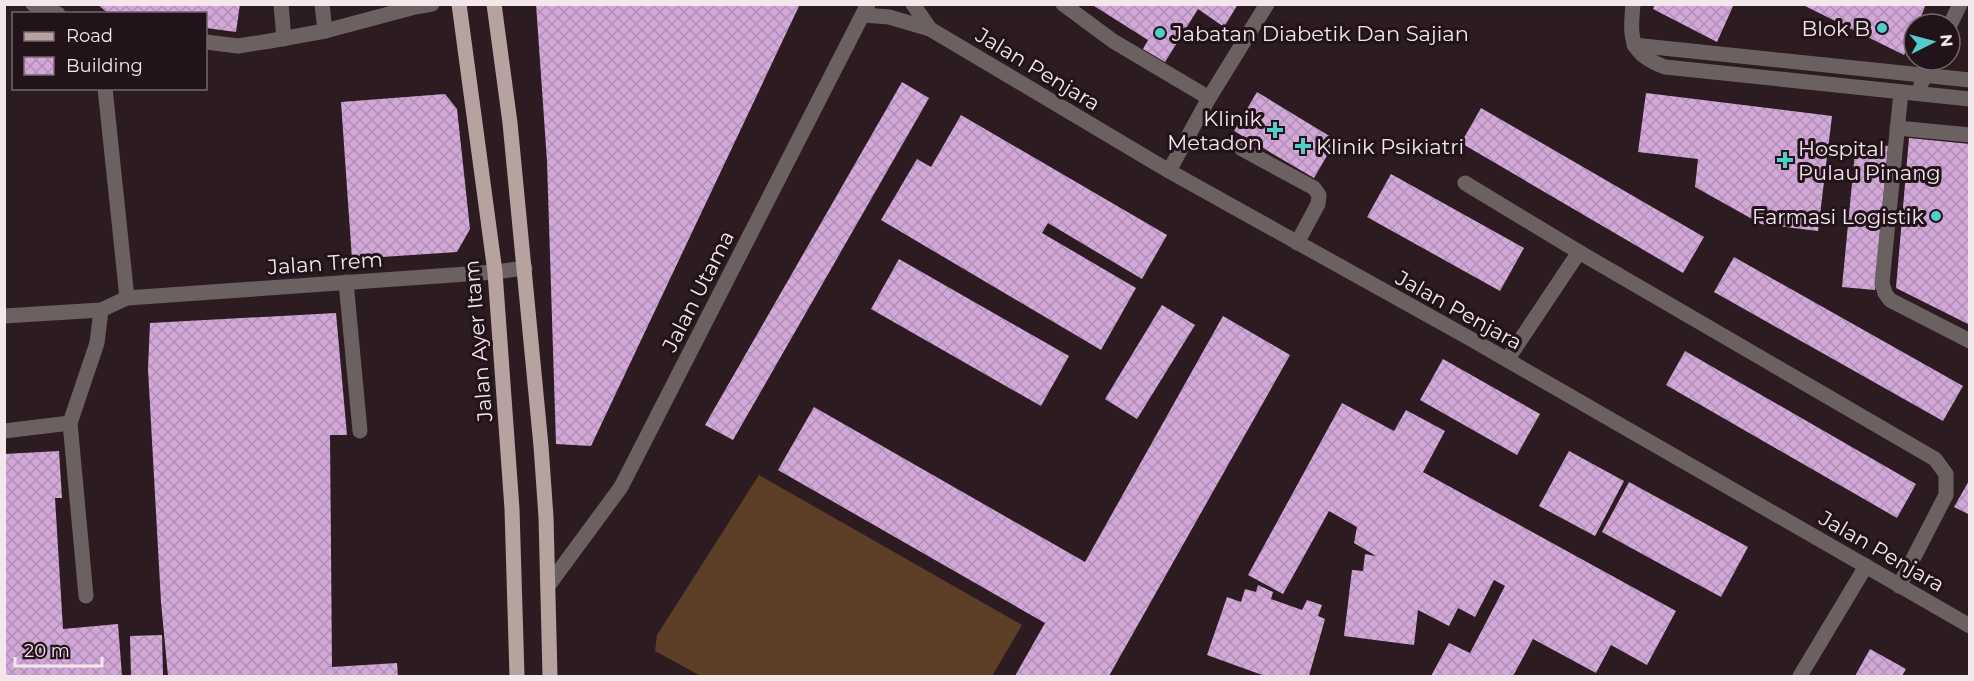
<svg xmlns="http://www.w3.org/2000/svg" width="1974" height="681" viewBox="0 0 1974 681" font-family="Montserrat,sans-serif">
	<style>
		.grass { fill: #5d3f27 }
		.building { fill: url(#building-cross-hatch) }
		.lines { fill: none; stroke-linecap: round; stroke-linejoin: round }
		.minor { stroke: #6b6160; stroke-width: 15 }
		.major { stroke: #b6a29f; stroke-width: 15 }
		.poi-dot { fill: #53cdca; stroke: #221219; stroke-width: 2 }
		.labels { text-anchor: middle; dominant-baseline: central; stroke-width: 6; stroke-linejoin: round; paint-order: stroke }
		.poi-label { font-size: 21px; fill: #f3e7eb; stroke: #221219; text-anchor: end }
		.street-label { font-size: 21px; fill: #f3e7eb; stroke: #221219 }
	</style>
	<defs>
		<pattern id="building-cross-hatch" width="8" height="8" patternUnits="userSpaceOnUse" patternTransform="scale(1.5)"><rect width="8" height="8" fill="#d3a8d9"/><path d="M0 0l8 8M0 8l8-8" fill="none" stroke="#b08fb4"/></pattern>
	</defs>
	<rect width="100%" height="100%" fill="#2c1c22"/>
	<path class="grass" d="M759,475L1022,625L992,676H701L655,651L657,635Z"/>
	<g class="building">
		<path d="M97,4H240L236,32L206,28V14H109Z"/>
		<path d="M536,4H800L591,446L556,444L547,161Z"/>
		<path d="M1091,4H1238L1224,27L1198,9L1165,62L1143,49L1148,40Z"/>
		<path d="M1655,4H1734L1717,42L1653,9Z"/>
		<path d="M1801,4H1926L1918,24H1914V33L1904,55Z"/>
		<path d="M902,82L929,98L733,440L705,425Z"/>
		<path d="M1257,92L1336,140L1314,178L1234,131Z"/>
		<path d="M1646,93L1832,116L1818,231L1761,224L1695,187L1698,159L1638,152Z"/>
		<path d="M445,94L457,109L470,229L457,252L352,259L341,102Z"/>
		<path d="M1481,108L1704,237L1683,273L1461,143Z"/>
		<path d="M961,115L1167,235L1142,279L1048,223L1042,233L1136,288L1101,350L881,220L917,159L931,167Z"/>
		<path d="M1909,138L1970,144V325L1896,288Z"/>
		<path d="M1856,142L1888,146L1875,290L1842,287Z"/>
		<path d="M1391,174L1524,248L1500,291L1367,217Z"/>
		<path d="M1734,257L1963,386L1943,421L1714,292Z"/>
		<path d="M899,259L1069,356L1041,406L871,309Z"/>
		<path d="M1162,305L1195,325L1137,419L1105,399Z"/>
		<path d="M336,313L347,435H330L332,667L397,663L398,676H168L161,602L148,369L150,323Z"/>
		<path d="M1223,316L1290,355L1109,676H1015L1045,623L778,470L814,407L1085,562Z"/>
		<path d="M1685,351L1916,484L1897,518L1666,385Z"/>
		<path d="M1443,359L1540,414L1517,455L1420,400Z"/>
		<path d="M1342,403L1394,431L1406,410L1445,431L1423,472L1676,611L1647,665L1611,645L1596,673L1533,639L1513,676H1431L1449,643L1470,653L1505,586L1494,580L1475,617L1458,608L1449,626L1418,610L1414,645L1344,636L1352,570L1363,571L1365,554L1376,556L1354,543L1357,527L1329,511L1283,594L1248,575Z"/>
		<path d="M59,451L62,498H55L63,629L118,624L122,676H4V454Z"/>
		<path d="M1569,451L1624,481L1595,536L1539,506Z"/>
		<path d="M1970,479V515L1954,507Z"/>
		<path d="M1629,482L1748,547L1721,597L1602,532Z"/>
		<path d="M1258,585L1273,592L1271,599L1302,610L1307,600L1322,605L1318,616L1325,619L1309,676H1265L1207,655L1227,597L1241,602L1245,589L1256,592Z"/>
		<path d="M162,635L163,676H131L130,636Z"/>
		<path d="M1870,649L1906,669L1902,676H1855Z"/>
	</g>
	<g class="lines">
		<g class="minor">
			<path d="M33,4L58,14"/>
			<path d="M281,4L284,39"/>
			<path d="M322,4L325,31"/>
			<path d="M913,4L930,29"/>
			<path d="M1063,4L1113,41L1209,98"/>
			<path d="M1633,4C1630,39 1629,54 1665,67L1970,99"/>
			<path d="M863,15L889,17L930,29L1169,171L1469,338L1970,626"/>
			<path d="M1950,25L1960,4"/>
			<path d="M206,42L238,46L270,41L325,31L415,7L432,4"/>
			<path d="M1634,45L1970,80"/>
			<path d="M1921,84L1933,60"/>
			<path d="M105,88L127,298"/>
			<path d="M1901,92L1882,283L1885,293L1890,300L1970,341"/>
			<path d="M1897,128L1970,135"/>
			<path d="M1242,149L1314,188L1319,195L1318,204L1297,243"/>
			<path d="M1169,171L1209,98L1267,4"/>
			<path d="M1465,183L1579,252"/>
			<path d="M346,282L360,431"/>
			<path d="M4,316L101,310L127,298L495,272L525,268"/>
			<path d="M1507,360L1579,252L1935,459L1946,474V495L1899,586"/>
			<path d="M70,423L86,596"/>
			<path d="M4,431L70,423L97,343L101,310"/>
			<path d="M548,586L621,487L868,4"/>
			<path d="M1800,676L1866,566"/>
		</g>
		<g class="major">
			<path d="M459,4L495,272L512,509L517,676"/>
			<path d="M494,4L510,123L541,446L546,517L550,676"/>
		</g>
	</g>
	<g class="poi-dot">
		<circle cx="1882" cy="28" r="6"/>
		<circle cx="1160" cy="33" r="6"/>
		<path d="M1272 121h6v6h6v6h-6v6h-6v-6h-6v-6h6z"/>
		<path d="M1300 137h6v6h6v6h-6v6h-6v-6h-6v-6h6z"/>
		<path d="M1782 151h6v6h6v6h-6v6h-6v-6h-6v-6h6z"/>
		<circle cx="1936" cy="216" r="6"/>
	</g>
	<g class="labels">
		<g class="poi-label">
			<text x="1870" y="28">Blok B</text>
			<text x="1172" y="33" text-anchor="start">Jabatan Diabetik Dan Sajian</text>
			<text x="1262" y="118">Klinik<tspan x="1262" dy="24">Metadon</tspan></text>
			<text x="1316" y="146" text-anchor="start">Klinik Psikiatri</text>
			<text x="1798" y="148" text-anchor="start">Hospital<tspan x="1798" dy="24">Pulau Pinang</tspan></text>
			<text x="1924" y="216">Farmasi Logistik</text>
		</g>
		<g class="street-label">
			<text transform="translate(1038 69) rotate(31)">Jalan Penjara</text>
			<text transform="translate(325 263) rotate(-4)">Jalan Trem</text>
			<text transform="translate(698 291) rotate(-63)">Jalan Utama</text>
			<text transform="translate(1459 310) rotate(29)">Jalan Penjara</text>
			<text transform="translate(478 341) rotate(-95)">Jalan Ayer Itam</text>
			<text transform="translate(1882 551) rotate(30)">Jalan Penjara</text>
		</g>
	</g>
	<rect width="1974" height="681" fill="none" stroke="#f3e7eb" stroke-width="12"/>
	<rect x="12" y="12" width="195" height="78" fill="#221219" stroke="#76676d" stroke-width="1.5"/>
	<rect x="24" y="32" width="30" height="9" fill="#b6a29f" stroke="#76676d" stroke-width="1.5"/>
	<text x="66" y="42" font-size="18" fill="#f3e7eb">Road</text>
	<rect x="24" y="57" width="30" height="18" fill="url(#building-cross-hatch)" stroke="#76676d" stroke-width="1.5"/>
	<text x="66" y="72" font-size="18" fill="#f3e7eb">Building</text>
	<g transform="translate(1932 42) rotate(84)"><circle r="28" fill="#221219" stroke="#76676d" stroke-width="1.5"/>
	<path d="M0-4.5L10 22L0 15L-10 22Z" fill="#53cdca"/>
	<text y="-9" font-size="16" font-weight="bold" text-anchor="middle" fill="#f3e7eb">N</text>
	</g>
	<path d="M15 657v9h87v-9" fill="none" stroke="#f3e7eb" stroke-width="3"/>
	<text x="24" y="657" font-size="18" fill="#f3e7eb" stroke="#221219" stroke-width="4.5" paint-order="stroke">20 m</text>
</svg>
